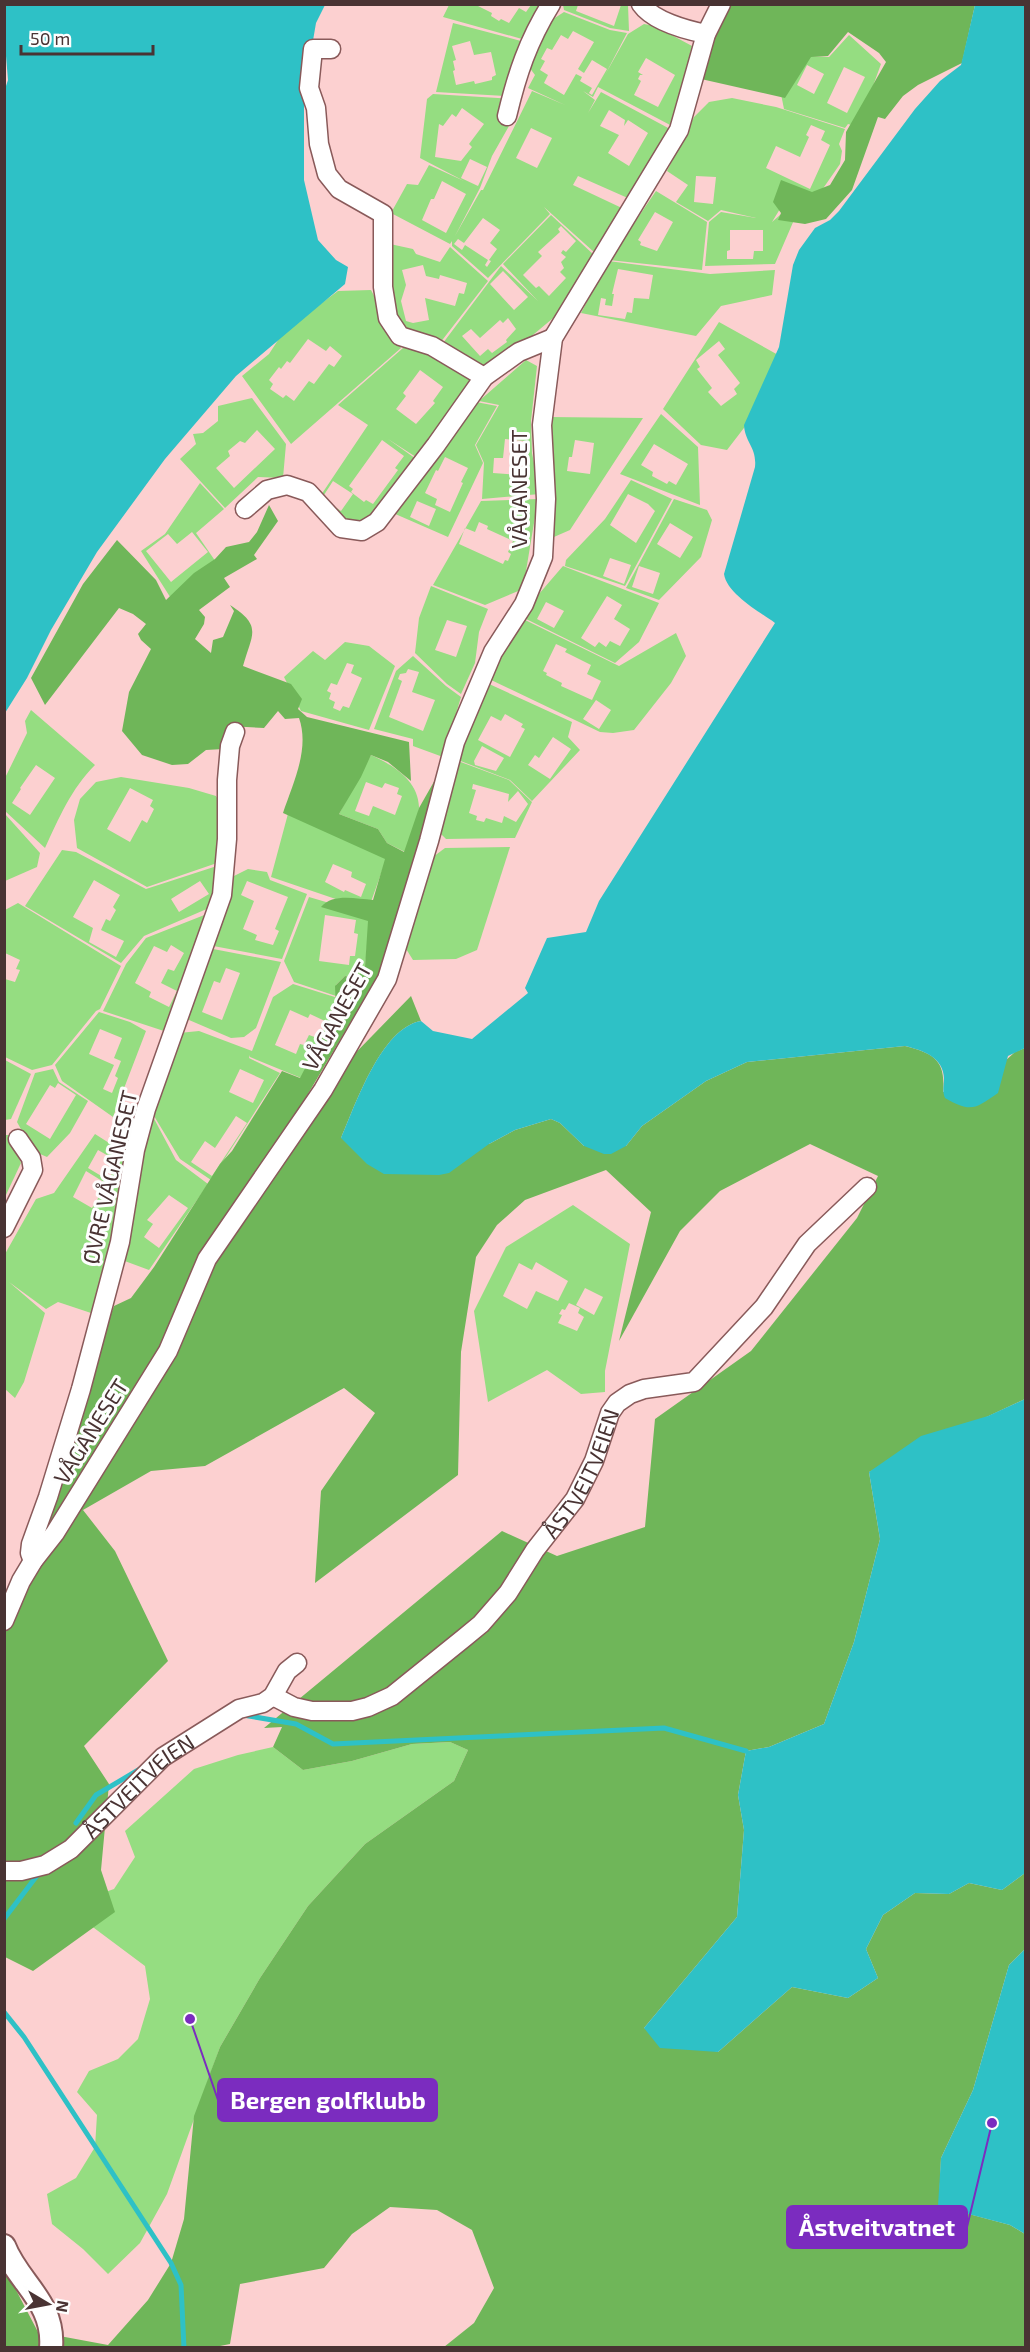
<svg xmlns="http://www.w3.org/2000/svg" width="1030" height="2352" viewBox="0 0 1030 2352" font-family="'Exo 2',sans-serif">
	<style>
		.green { fill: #95dd81; fill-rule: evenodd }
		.forest { fill: #6fb659 }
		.water { fill: #2ec1c6 }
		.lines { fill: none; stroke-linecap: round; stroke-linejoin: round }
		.stream { stroke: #2ec1c6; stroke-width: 5 }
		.minor-casing { stroke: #895a5a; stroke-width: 21 }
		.tertiary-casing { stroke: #895a5a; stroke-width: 26 }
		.minor { stroke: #fff; stroke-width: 18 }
		.tertiary { stroke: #fff; stroke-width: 22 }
		.labels { text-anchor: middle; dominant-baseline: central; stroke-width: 6; stroke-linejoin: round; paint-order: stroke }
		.street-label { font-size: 22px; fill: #493333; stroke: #fefefe }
		.leader { fill: none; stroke: #7b2cbf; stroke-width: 2 }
		.callout-dot { fill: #7b2cbf; stroke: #fefefe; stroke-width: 2 }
		.callout { fill: #7b2cbf; stroke: #7b2cbf; stroke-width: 2 }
		.callout-label { font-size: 24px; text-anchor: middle; font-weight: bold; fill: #fff }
	</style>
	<rect width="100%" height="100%" fill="#fcd0d0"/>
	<g class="green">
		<path d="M449,5H476L492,13L491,16L499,21L501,19L509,23L519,8L526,12L531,5H541L522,39L443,17Z"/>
		<path d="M563,5H578L576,11L614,26L621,5H628L629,31L610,28L564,10Z"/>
		<path d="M564,12L610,30L627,33L605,75L628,34L644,24L655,26L692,46L672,126L598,87L593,97L583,91L595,100L588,113L601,92L670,129L630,199L578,176L573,185L624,209L595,253L544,207L550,214L488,278L452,246V241L450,244L391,213L407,184L418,185L429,165L464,181L420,158L427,99L433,94L515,99L513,119L492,156L480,188L455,236L481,190H483L532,91L565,105L528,88L535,75L529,67L547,23ZM573,31L594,42L578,69L584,73L592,60L607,69L592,95L589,93L592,88L580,81L582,77L576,74L564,95L544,83L548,75L540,70L545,61L541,59L547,48L552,50L561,35L568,39ZM646,58L675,75L658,107L634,95L641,81L638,79L640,75H643L638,72ZM462,108L484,124L469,144L472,147L461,161L435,157L439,124L443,126L452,114L456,117ZM609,110L625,120L624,126L628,120L648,133L629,166L608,153L619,135L600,126ZM531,128L552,138L537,168L516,158ZM470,159L487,167L478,186L461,178ZM442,181L466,194L446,233L422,220L431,199H434ZM483,218L500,230L490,243L497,249L489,260L491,261L487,267L485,265L488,260L465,245L462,250L454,244L458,239L464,243Z"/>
		<path d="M453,23L521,41L505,96L436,92ZM470,41L474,55L491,52L496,75L492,77V80L475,84L474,81L456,85L453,71L455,70L453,61L456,60L452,46Z"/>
		<path d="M849,35L881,64L858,127L848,124L845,128L784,109L781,94L804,56L829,57ZM807,65L824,74L814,94L797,85ZM844,67L865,77L847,113L827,103Z"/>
		<path d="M732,98L776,107L845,129L839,144L842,151L840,164L815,200L783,204L772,222L780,215L794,220L775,264L705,266L709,222L721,212L756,218L721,210L708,221L676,202L688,185L667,171L694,117L709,102ZM811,125L825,131L821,140L830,145L810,189L766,168L776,146L800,157L809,137L806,135ZM696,176L716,177L713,204L694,202ZM730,230H763V251H754L753,259H727V251L730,250Z"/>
		<path d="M656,191L707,222L702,270L609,260ZM655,212L673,222L657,251L640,245L641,242L638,240Z"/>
		<path d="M551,215L594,255L564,309L492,369L477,368L443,343L501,266L538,301L503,264ZM561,226L576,241L566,252L563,250L561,253L566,257L561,262L564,268L560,272L566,278L549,296L539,286L536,288L523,275L542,256L538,252L560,232L558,229ZM503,271L528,297L514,310L490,284ZM508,318L516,329L506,340L507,342L492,353L488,349L480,356L462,336L471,329L480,338L500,320L503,323Z"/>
		<path d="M390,244L413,249L416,254L440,262L450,247L488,281L440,343C429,339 415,336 405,330C382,315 390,268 390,244ZM423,265L426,276L439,279L440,275L467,283L464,294L459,293L455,306L425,298L429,320L413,323L406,321L401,301L406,285L402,270Z"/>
		<path d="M608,261L710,274L775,270L772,295L721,306L696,336L581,313ZM618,269L653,275L649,299L634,298L632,313L627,312L625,319L598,315L601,298L606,299L605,305L612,306L614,294H612Z"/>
		<path d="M371,290L401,348L291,444L242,376L269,354L284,331L338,291ZM308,339L326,351L330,346L342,356L334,367L329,364L314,384L309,381L294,401L286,395L283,398L270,389L273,384L269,380L279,367L281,369L287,361L290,363Z"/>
		<path d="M719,322L780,356L757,411L727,450L701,445L663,409ZM719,341L725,349L718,355L740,383L734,389L737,394L721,406L708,392L712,388L697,369L700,367L696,360Z"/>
		<path d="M419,347L469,376L470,390L419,459L388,439L419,461L375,516L355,528L319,498L368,425L338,405L403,348ZM420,370L443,387L433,401L435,403L416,424L396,409L406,396L403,393ZM382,440L404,456L395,468L398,470L373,504L366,500L364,502L351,492L353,489L349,486ZM333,481L353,494L341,511L322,498Z"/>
		<path d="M526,360L537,366L531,421L532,453L540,494L482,499L484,463L476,445L499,405L479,401ZM505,439L525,441L524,464L526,465L523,475L493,473L494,458H503Z"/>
		<path d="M252,398L286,444L283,478L258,477L225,508L180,459L196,444L193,434L203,433L218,421V406ZM257,430L275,449L234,488L216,468L230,456L228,451L240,441L245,443Z"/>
		<path d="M476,402L497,406L475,445L483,463L448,537L393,513ZM445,457L468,468L461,482L463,483L450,512L435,505L437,499L425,493L436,470L438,471ZM417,501L436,509L429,526L410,517Z"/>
		<path d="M661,414L698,447L700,505L620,474ZM654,444L688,464L676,485L669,481L667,484L652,476L653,472L641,465Z"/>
		<path d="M549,417L643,418L570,530L547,540ZM575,440L594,443L590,474L567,471L569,457H572Z"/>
		<path d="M631,480L672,499L625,586L565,566L566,560L605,519ZM628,494L648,504L655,511L636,543L610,525ZM610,558L631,565L624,584L603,576Z"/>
		<path d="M200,483L224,509L196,533L218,565L172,600L141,551L165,534ZM192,532L208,552L171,582L146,551L168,534L177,544Z"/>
		<path d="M538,499L523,589L485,605L433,585L481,501ZM479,522L488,526L487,529L513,541L508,552L511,554L508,561L505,560L503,564L459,544L465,528L475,532Z"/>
		<path d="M674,499L707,510L712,520L701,557L659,600L626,588ZM670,523L693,537L680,558L657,544ZM639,566L660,573L653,594L632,587Z"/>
		<path d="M563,566L659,603L639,642L615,663L520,616ZM607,596L622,605L614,619L630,629L620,646L610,641L606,647L599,642L595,647L581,638ZM546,602L564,611L554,628L537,619Z"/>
		<path d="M431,586L488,609L479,632L475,663L461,694L447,684L415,653L419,618ZM447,620L467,626L456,657L435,650Z"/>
		<path d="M519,617L619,666L676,633L686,656L671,683L634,730L613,733L600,732L489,679ZM556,644L567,649L565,652L591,665L587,674L601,681L592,700L561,686L562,683L546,675L547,673L543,671ZM596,700L611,710L599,729L583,719Z"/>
		<path d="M345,642L369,646L395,666L369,730L301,711L284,677L313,651L325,660ZM347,663L354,665L351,673L362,678L349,708L343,706L340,711L333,708L335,702L329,699L331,693L327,691L331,683L337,685Z"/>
		<path d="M413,656L446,686L461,697L443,757L413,746V739L374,729L396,671ZM408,669L419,672L412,692L435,700L423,731L389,717L402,681L398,679L400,674L406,673Z"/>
		<path d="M487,683L572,722L568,737L580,750L532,801L510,780L458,760L469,723ZM505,714L523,724L521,727L525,729L510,757L478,740L491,716L501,721ZM553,737L571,749L550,779L528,765L535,755L539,758ZM482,746L504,758L496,771L475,765L474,761Z"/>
		<path d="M31,710L95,765C71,789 59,818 45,848L5,811V778L27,733L25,721ZM36,765L55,778L30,815L12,803L21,789L20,788Z"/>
		<path d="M371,755C393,765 418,780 419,807C419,818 408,841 405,852L387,843L378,829L339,814ZM366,782L382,788L385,783L399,788L397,794L402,796L395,815L373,806L369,816L355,811Z"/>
		<path d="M458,761L509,780L532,802L515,838L446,839L438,831ZM473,784L509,794L508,802L518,791L528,804L516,822L504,816L502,823L486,818L484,822L476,820L477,816L469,813L476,790L472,789Z"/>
		<path d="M121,777L189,788L216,796L223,809L220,862L147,887L77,848L74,820L80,799L96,782ZM130,788L153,800L150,806L154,809L147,823L142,820L130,842L107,829Z"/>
		<path d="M289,810L387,857L368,910L271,877ZM333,864L352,872L351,877L366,884L361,897L345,890L344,892L325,882Z"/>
		<path d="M5,814L40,853L37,867L5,881Z"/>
		<path d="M510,847L477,950L456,959L413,960L403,944L429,860L445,848Z"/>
		<path d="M62,850L76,852L146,889L220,865L216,905L144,936L121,963L25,906ZM94,880L120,895L113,907L116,910L110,921L106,919L101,930L124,941L116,957L89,942L93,928L73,917ZM200,881L209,894L179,912L171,899Z"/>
		<path d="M248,869L267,872L270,880L307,894L282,959L208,945L230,878ZM247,881L288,897L275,929L279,931L273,945L255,940L257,935L243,929L254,901L241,895Z"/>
		<path d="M309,897L370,915L365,968L355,978L345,976L336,985V996L294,982L284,961ZM325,915L356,920L354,933L358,934L355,956H350L349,965L319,961Z"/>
		<path d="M18,903L121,966L100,1009L96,1011L52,1065L32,1070L5,1057V979L15,982L20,970L16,969L20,960L5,953V910Z"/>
		<path d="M212,912L167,1032L103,1011L126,964L146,938ZM171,945L184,953L174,971L168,969L161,983L177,991L169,1007L149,997L151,992L135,983L154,946L167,952Z"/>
		<path d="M208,948L281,962L256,1028L244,1037L231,1038L182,1017ZM226,968L240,973L222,1020L202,1012L214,981L220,983Z"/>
		<path d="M293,984L338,998L337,1009L306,1080L250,1057V1055L249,1058L280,1073L211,1180L180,1159L151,1111L179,1033L199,1031L252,1051L273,997ZM290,1010L308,1018L310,1014L327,1022L320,1039L309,1035L304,1045L300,1044L296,1054L275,1045ZM240,1069L264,1080L253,1103L229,1092ZM236,1116L247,1123L212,1176L191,1162L205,1141L215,1148Z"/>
		<path d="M99,1012L130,1022L146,1031L113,1117L62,1081L55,1065ZM100,1029L122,1038L114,1058L121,1061L115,1076L118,1078L112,1093L103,1089L114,1065L89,1054Z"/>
		<path d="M5,1060L31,1074L11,1119L5,1120Z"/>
		<path d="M53,1069L59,1082L88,1101L70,1133L47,1157L33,1151L17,1122L35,1073ZM58,1083L76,1095L50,1139L26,1124L50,1085L55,1088Z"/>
		<path d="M151,1113L176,1160L208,1184L149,1270L122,1260ZM169,1195L188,1208L159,1248L144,1237L153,1224L147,1220Z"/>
		<path d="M95,1134L128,1155L120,1204L94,1314L58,1302L46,1309L9,1282L45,1313L24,1382L15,1398L5,1389V1254L36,1199L54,1193ZM98,1150L119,1162L108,1180L88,1168ZM86,1171L107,1184L92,1208L73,1197Z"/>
		<path d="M5,1135H10L21,1163L5,1197Z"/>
		<path d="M573,1205L630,1244L605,1371V1392L581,1394L547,1370L488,1402L474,1311L506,1247ZM536,1262L568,1281L558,1301L536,1291L527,1309L503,1296L519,1263L532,1270ZM585,1288L603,1297L594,1315L576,1305ZM569,1303L580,1308L578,1313L584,1317L577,1331L558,1323L562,1315L559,1314L562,1309L565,1310Z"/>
		<path d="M450,1742L468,1750L454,1781L365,1844L308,1906L260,1978L220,2047L167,2194L140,2243L108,2274L83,2249L52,2224L47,2194L76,2178L95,2147L97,2115L77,2092L89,2071L118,2059L138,2039L150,1999L145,1966L82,1919L71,1904L114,1889L135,1857L125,1831L194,1769L238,1755L273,1747L303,1770L352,1761L412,1744Z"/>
	</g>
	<g class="forest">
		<path d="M731,5H975L962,63L918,85L903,96L885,119L878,117L852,190L826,219L805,224L778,220L781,213L773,202L781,180L812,192L830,185L845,160L846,132L886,62L879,53L848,32L828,56L811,57L785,98L701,79L713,40Z"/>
		<path d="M269,505L278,521L254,555L257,559L224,578L230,587L199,610L205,617L204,624L195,639L211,653L213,640L223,637L234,611L230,605C263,626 252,634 243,666L291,684L302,699L298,709L307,717L409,742L411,781L388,762L371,755L361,777L339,814L378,829L387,843L404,852L419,808L440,771L409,888L381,971L296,1114L411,996L421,1021C381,1028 356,1104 341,1138L489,1144L515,1130L551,1119L560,1123L584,1146H626L642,1126L706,1081L747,1062L905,1046C934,1053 946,1061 943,1092L1005,1061L1015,1052L1025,1048V1399L869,1472L880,1539L854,1642L824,1724L769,1747L746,1751L738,1795L744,1830L737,1917L644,2028L718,2052L792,1987L848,1998L878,1978L866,1949L883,1915L915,1893L949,1894L969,1883L1002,1890L1025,1873V1949L1009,1965L973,2090L941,2158L939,2206L1010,2225L1025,2234V2347H444L474,2323L494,2288L472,2230L437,2210L390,2207L352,2234L324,2268L240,2284L230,2344L215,2347H5L4,2267L38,2332L108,2345L148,2300L171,2263L184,2219L194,2116L220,2047L260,1978L308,1906L365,1844L454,1781L468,1750L450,1742L412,1744L352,1761L303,1770L273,1747L282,1727L264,1728L502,1531L557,1556L645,1527L655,1419L751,1351L857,1218L878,1176L810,1144L720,1191L680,1231L619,1341L651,1212L606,1170L525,1200L497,1225L476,1257L461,1352L458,1475L315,1583L321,1491L375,1413L344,1388L205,1466L151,1471L83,1510L115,1551L168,1661L84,1746L109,1784L101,1870L115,1912L33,1971L5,1957V1617L63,1443L114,1306L131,1298L154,1267L220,1164L232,1151L282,1071L300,1078L336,1009L335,986L345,976L356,978L365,967L368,921L321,907C333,893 356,899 373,900L385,859L283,813C293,783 310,749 299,718L285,719L278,711L264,728L227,726L224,749L206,750L188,764L172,765L142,755L122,731L129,692L151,649L141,640L138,634L146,624L133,614L119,608L45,705L31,678L83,584L117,540L156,580L166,600L194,573L215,559L226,547L249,542L257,532Z"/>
	</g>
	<g class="water">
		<path d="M5,5H325L316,23L304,93V180L318,240L336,260L348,267L345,284L236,376L165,459L97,552L51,630L27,678L5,713L4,92L8,80L6,56H4Z"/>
		<path d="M975,5H1026L1025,1048L1008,1056L998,1093C975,1109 971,1113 945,1098C942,1091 944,1086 944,1079C944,1057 922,1050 905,1046L747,1062L706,1081L642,1126L626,1146L611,1154H604L584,1146L560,1123L551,1119L515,1130L489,1144L449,1173L439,1175L384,1174L367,1164L341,1138C356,1104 381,1028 421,1021L433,1031L472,1039L528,993L525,988L547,938L586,932L599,901L775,623C760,612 727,594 724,574L755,467C757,447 745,443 744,425L779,347L793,265L799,250L815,228L830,220L839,211L915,109L940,81L961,65Z"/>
		<path d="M1025,1399V1873L1002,1890L969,1883L949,1894L915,1893L883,1915L866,1949L878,1978L848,1998L792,1987L718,2052L660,2048L644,2028L737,1917L744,1830L738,1795L746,1751L769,1747L824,1724L854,1642L880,1539L869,1472L921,1436L988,1416Z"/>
		<path d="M1025,1949V2234L1010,2225L938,2206L941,2158L973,2090L1009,1965Z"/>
	</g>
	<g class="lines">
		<g class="stream">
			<path d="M243,1715L296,1724L333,1744L664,1728L746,1751"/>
			<path d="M76,1823L96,1795L140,1769"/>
			<path d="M4,1919L39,1873"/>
			<path d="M4,2012L24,2037L171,2263L181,2285L184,2348"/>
		</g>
		<g class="minor-casing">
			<g id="minor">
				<path d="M641,4C653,21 686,30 706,34"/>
				<path d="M331,49H313L309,88L316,108L319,144L327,174L339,189L383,214V287L388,318L400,336L432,346L484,377"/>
				<path d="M507,116C517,74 528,41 551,4"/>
				<path d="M245,509L267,490L287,485L308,492L341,528L362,531L377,522L436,445L484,377L519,352L553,338"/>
				<path d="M4,1228L33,1170L31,1158L18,1139"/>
				<path d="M33,1561L30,1553L31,1544L48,1497L81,1389L120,1242L135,1150L146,1109L222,895L227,839V780L230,746L235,732"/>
				<path d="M4,1621L21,1581L33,1561L55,1533L168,1351L207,1259L323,1090L387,979L429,841L455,742L493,652L524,604L543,557L546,499L542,425L553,338L679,130L706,34L721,4"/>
				<path id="s1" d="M273,1696L294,1707L312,1711H352L368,1707L392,1696L464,1638L481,1624L508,1593L535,1550L575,1499L594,1461L610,1413L617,1403L630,1394L644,1389L694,1382L764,1307L807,1244L867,1187"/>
				<path id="s2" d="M4,1871H21L45,1865L71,1849L163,1757L239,1709L263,1703L273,1696L287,1671L297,1663"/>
			</g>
		</g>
		<g class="tertiary-casing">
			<path id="tertiary" d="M4,2246C18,2283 55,2302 51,2348"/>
		</g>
		<use href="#minor" class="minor"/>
		<use href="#tertiary" class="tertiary"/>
	</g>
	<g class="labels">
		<g class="street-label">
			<text transform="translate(518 489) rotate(-90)">VÅGANESET</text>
			<text transform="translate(336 1016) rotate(-61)">VÅGANESET</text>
			<text transform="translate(109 1177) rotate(-77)">ØVRE VÅGANESET</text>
			<text transform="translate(90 1431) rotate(-58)">VÅGANESET</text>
			<text stroke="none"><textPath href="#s1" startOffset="422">ÅSTVEITVEIEN</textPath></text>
			<text stroke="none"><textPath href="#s2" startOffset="165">ÅSTVEITVEIEN</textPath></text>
		</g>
	</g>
	<path class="leader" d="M190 2019L218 2100M992 2123L967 2227"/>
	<g class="callout-dot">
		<circle cx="190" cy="2019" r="6"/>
		<circle cx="992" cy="2123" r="6"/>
	</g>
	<g class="callout">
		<rect x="218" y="2079" width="219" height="42" rx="6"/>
		<rect x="787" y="2206" width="180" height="42" rx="6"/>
	</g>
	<g class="callout-label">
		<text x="328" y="2109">Bergen golfklubb</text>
		<text x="877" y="2236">Åstveitvatnet</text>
	</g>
	<rect width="1030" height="2352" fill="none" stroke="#493333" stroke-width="12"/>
	<g transform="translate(48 2304) rotate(100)" stroke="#fefefe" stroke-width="4.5" paint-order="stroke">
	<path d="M0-4.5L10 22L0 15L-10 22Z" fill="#493333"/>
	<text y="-9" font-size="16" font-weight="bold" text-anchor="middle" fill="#493333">N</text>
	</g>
	<path d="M21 45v9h132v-9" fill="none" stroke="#493333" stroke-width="3"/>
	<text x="30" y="45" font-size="18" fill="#493333" stroke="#fefefe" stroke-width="4.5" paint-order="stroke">50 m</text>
</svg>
